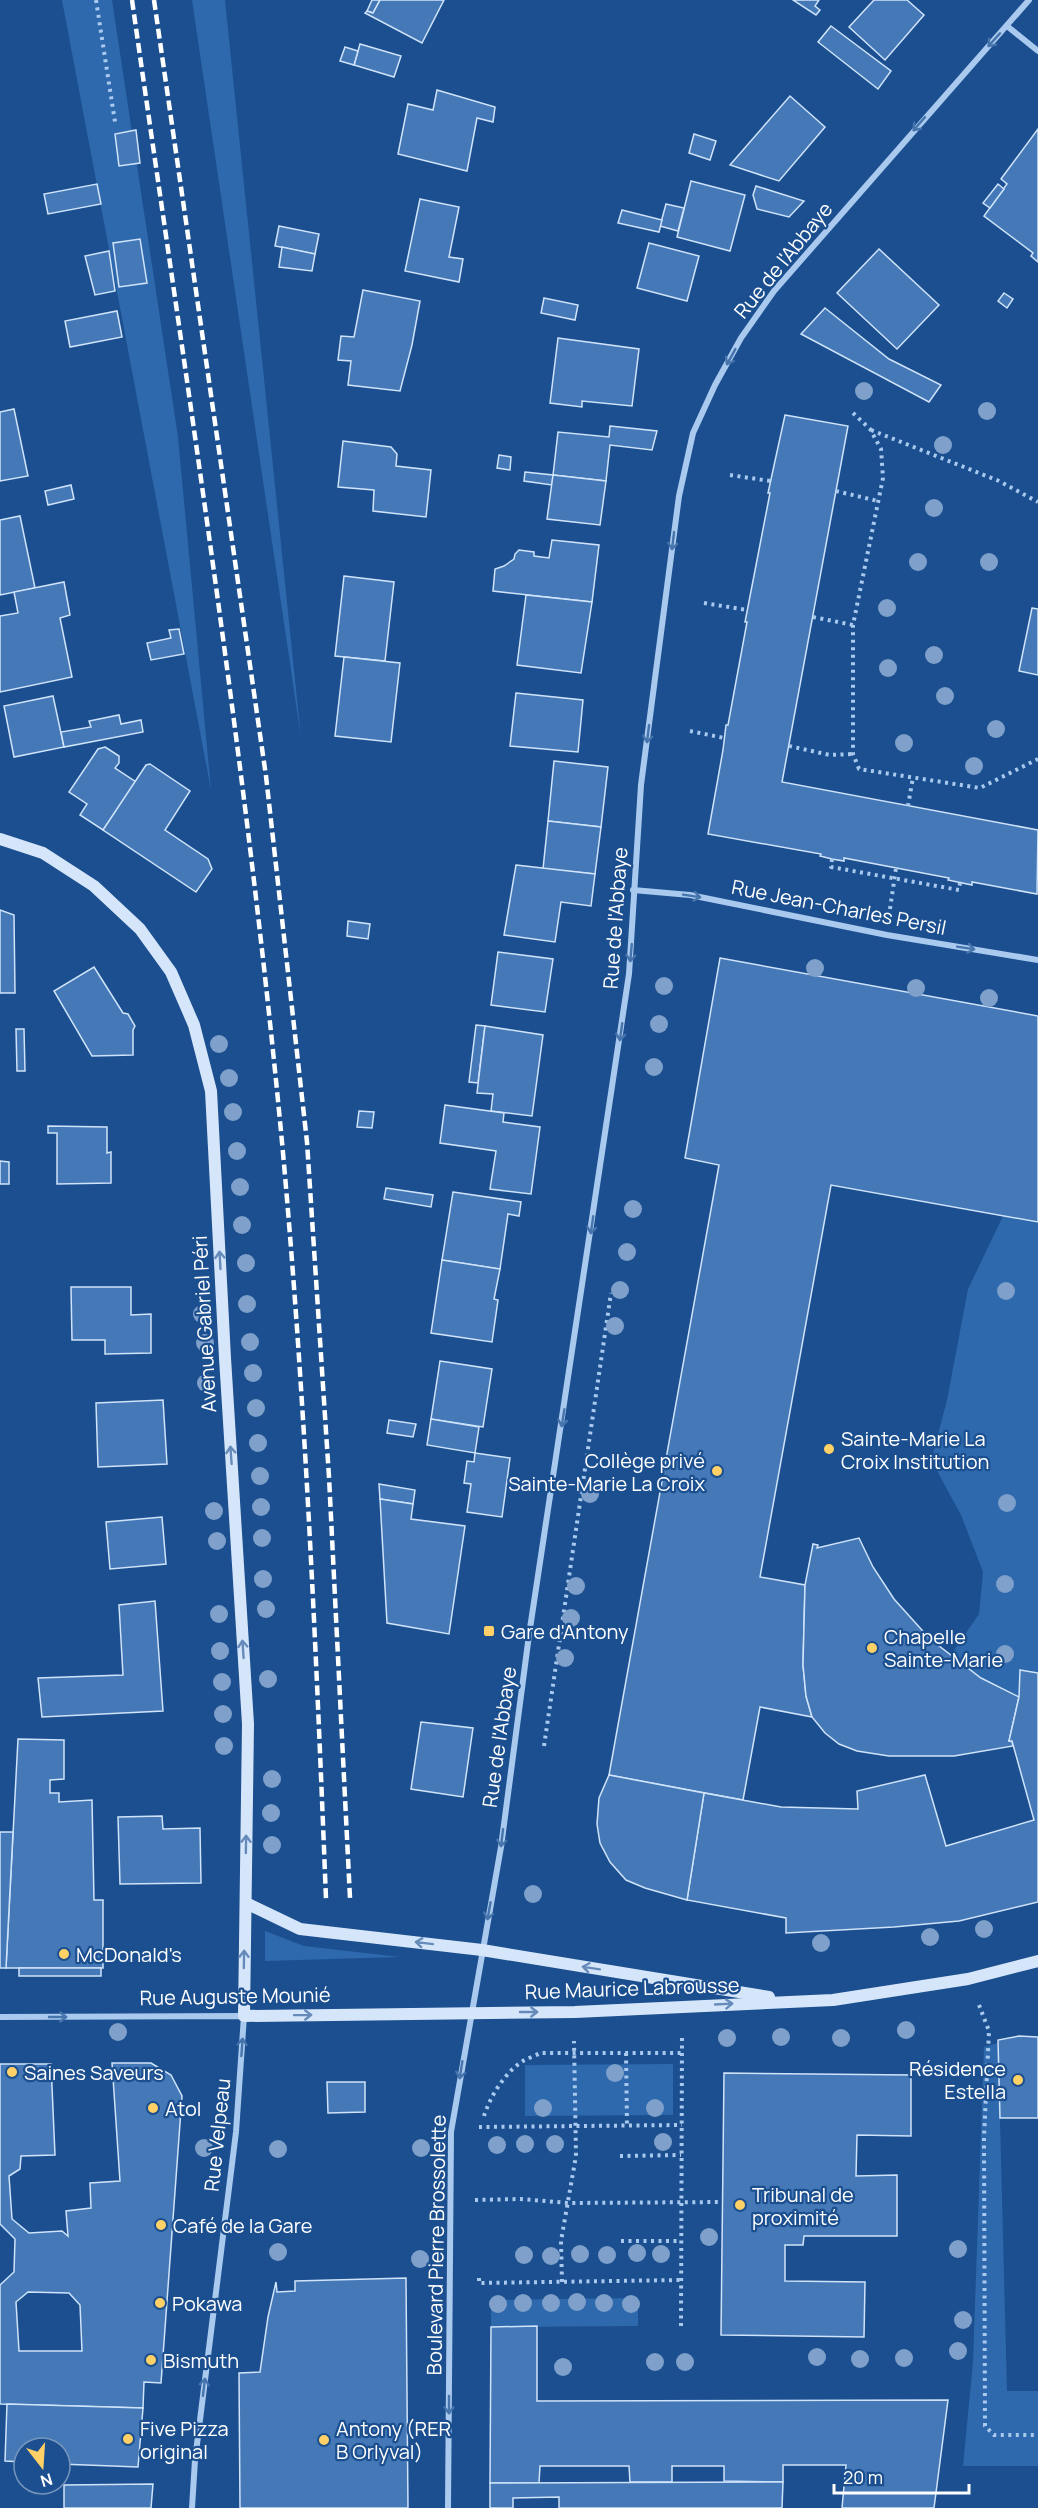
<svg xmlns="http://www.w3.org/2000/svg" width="1038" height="2508" viewBox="0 0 1038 2508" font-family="Manrope,sans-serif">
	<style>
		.green { fill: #2e69ad }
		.building { fill: #4478b7; stroke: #cfe3fa; stroke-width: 1.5; fill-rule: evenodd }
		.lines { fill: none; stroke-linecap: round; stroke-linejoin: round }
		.path { stroke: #a9c9ee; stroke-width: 4; stroke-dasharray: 3 4.5; stroke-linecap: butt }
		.minor { stroke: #a9c9ee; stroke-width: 6 }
		.secondary { stroke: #d6e6fa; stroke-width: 12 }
		.rail { stroke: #fff; stroke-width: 4.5; stroke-dasharray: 10 4.5; stroke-linecap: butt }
		.tree { fill: #7ea0ca }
		.oneway { stroke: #4674ac }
		.oneway2 { stroke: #668bba }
		.poi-dot { fill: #ffd166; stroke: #1b4f8f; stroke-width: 2 }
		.labels { text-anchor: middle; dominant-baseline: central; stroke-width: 4.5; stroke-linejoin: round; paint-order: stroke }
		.street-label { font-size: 20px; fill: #fff; stroke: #1b4f8f }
		.poi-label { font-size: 20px; fill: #fff; stroke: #1b4f8f; text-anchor: start }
	</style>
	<rect width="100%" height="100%" fill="#1b4f8f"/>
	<g class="green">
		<path d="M62,0H112L178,437L211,790Z"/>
		<path d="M192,0H225L301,738Z"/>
		<path d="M1003,1216L1038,1223V1673L1020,1671L1019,1697L981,1678L950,1656L979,1614L983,1572L961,1515L936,1469L933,1453L947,1400L968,1289Z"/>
		<path d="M265,1931L304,1946L400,1957L265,1961Z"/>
		<path d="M998,2043L1007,2391H1038V2466H963L973,2362L984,2047Z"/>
		<path d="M673,2064V2115L525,2116V2065Z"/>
		<path d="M638,2298V2326L491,2327V2300Z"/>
	</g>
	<g class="building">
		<path d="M372,0H380L373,13L367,11Z"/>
		<path d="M380,0H444L422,43L365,13L367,11L373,13Z"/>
		<path d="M793,0H819L815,6L820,10L816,15Z"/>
		<path d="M874,0H907L924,15L885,60L849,27Z"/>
		<path d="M831,26L891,71L878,89L818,42Z"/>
		<path d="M360,44L401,56L394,77L354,65Z"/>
		<path d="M345,47L358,51L354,65L340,61Z"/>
		<path d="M437,90L495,107L493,122L477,118L467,171L398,154L408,104L433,110Z"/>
		<path d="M790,96L825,127L779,181L730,165Z"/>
		<path d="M1038,129V262L1031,256L1033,253L984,216L1007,184L1001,179Z"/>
		<path d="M136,130L140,163L119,166L115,134Z"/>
		<path d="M694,134L716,141L710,160L689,153Z"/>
		<path d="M691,181L745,195L730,251L677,237Z"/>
		<path d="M97,184L101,204L48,214L44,194Z"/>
		<path d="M998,184L1004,189L990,208L983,203Z"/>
		<path d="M756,186L804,201L789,217L757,209L753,195Z"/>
		<path d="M420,199L459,207L449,257L463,259L459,282L405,271Z"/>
		<path d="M666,204L684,208L678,231L660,226Z"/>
		<path d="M622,210L662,220L659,232L618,223Z"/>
		<path d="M279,226L319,234L315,254L275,246Z"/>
		<path d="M140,239L147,283L119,287L113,243Z"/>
		<path d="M649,243L699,256L687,301L637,288Z"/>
		<path d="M282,247L315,254L312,271L279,267Z"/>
		<path d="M879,249L939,305L897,349L837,293Z"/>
		<path d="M109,251L115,291L95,295L85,256Z"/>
		<path d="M363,290L420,301L412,345L400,391L348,385L351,361L338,360L341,336L354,337Z"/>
		<path d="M1004,293L1013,299L1007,308L998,301Z"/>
		<path d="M544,298L578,305L575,320L541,313Z"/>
		<path d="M825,308L889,359L941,385L929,402L801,334Z"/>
		<path d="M117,311L122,337L70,347L65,321Z"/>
		<path d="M558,338L639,349L632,406L582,401V407L550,403Z"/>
		<path d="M14,409L28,476L0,481V412Z"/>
		<path d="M785,415L848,426L782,782L1038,830L1037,894L972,882V885L948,880L949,878L844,858V861L832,859L820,856L821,854L708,834L723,750L726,725H728L747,622H745L770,493H768Z"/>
		<path d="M610,426L657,431L652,450L610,445L606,481L553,475L558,432L609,437Z"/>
		<path d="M343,441L391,447L397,454L396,466L431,470L426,517L373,511L374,490L338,487Z"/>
		<path d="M499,455L511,457L510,470L497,468Z"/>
		<path d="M525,472L553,475L552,485L524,481Z"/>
		<path d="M553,475L606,481L600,525L547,519Z"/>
		<path d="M71,485L74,499L48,505L45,491Z"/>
		<path d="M20,516L35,588L0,595V520Z"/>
		<path d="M552,540L599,545L592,602L493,591L495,569L504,566L514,559L515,554L519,550L534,552V556L549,558Z"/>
		<path d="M344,576L394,582L385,661L335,656Z"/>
		<path d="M64,582L70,615L60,618L72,677L0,692V616L18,613L14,592Z"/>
		<path d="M526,595L592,602L581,673L517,665Z"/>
		<path d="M1032,608L1038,609V675L1019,671Z"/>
		<path d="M179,629L184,654L151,660L147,643L171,638L169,630Z"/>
		<path d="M344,657L400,663L391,742L335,736Z"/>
		<path d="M516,693L583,700L578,752L510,746Z"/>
		<path d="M53,696L64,747L14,757L4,706Z"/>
		<path d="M119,715L121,724L141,720L143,732L64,747L61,732L91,727L89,721Z"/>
		<path d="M105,747L119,756V763L115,768L136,782L103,830L80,815L87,804L69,792L98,749Z"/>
		<path d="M554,761L608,767L601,827L548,821Z"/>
		<path d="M150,764L190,791L165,830L208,859L212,869L196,892L103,830L146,765Z"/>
		<path d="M548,821L601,827L595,874L543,869Z"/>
		<path d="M516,865L595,874L591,906L561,902L555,942L504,935Z"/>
		<path d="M0,910L14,915L15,993H0Z"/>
		<path d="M348,921L370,924L368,939L347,936Z"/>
		<path d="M498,952L553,959L545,1012L491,1005Z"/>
		<path d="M720,958L1038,1016V1222L831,1185L760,1577L805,1585L803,1665L806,1696L812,1717L760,1707L743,1800L609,1775L719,1165L685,1158Z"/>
		<path d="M94,967L123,1013L128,1014L135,1026L133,1030V1055L92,1056L54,991Z"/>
		<path d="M476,1025L485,1026L478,1083L469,1082Z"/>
		<path d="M485,1026L543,1035L532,1116L491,1111L493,1094L477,1093Z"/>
		<path d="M16,1029H24L25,1071H17Z"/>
		<path d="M445,1105L504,1113L503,1122L540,1127L531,1194L490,1189L496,1151L440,1143Z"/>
		<path d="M359,1111L374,1112L372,1128L357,1127Z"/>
		<path d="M48,1126L107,1127V1153L111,1152V1183L57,1184V1133H48Z"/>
		<path d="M0,1161L9,1162V1184H0Z"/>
		<path d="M386,1188L433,1195L431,1207L384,1199Z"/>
		<path d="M453,1192L521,1202L519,1216L508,1214L500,1269L442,1260Z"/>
		<path d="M442,1260L500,1269L494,1299L498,1300L492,1342L431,1333Z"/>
		<path d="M71,1287H131V1315L151,1314V1353L105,1354V1340H72Z"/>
		<path d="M440,1361L492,1369L483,1427L431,1419Z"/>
		<path d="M163,1400L167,1464L98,1467L96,1403Z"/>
		<path d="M431,1419L479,1427L475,1453L427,1445Z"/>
		<path d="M389,1420L416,1424L413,1437L387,1433Z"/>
		<path d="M475,1453L510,1458L502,1517L467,1512L471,1484L464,1483L467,1461L474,1462Z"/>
		<path d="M379,1484L415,1490L413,1504L380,1499Z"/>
		<path d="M380,1499L413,1504L411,1519L465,1526L449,1634L387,1623Z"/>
		<path d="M162,1517L166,1564L110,1569L106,1522Z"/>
		<path d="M859,1538L873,1567L894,1599L930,1639L981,1678L1019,1697L1009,1741H1012L1013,1746L954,1756H889L857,1751L839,1744L825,1733L812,1717L806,1696L803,1665L805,1585L813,1544L818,1545L817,1548Z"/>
		<path d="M155,1601L163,1711L42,1717L38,1678L123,1675L119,1605Z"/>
		<path d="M1020,1670L1038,1673V1902L959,1921L894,1927L786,1933V1918L687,1900L704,1793L781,1807L858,1809L857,1791L925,1775L946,1846L1034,1820L1012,1741H1009L1019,1697Z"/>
		<path d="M421,1722L473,1728L463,1797L411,1789Z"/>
		<path d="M18,1739L64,1740V1779L50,1780V1793H59V1802L92,1800L94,1900H103V1968H6Z"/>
		<path d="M609,1775L704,1793L687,1900L645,1888L626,1880L610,1862L600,1843L597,1824L599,1798Z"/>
		<path d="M162,1816L163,1829L200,1828L201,1883L120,1884L118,1817Z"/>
		<path d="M0,1832H13L6,1968H0Z"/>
		<rect x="19" y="1968" width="82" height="8"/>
		<path d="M1019,2036L1038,2037V2118H1000L998,2040Z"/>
		<path d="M112,2063H151L171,2075L182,2096L161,2383L144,2382L143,2408L0,2404V2285L14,2272L15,2239L0,2224V2064H51L55,2155L21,2156L20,2169L9,2176L12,2219L29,2233L62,2231L68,2236L66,2211L91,2208L90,2183L120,2181ZM28,2292L69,2293L80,2305L82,2351H19L16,2302Z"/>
		<path d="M724,2073L911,2075V2136L857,2135L856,2176L897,2175V2236H804L803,2245H785V2281L865,2282L864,2337L721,2335Z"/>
		<path d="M327,2082H365V2112L328,2113Z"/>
		<path d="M406,2278L408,2508H240L239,2373L260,2372L268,2317L276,2282L277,2292L295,2291V2281Z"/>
		<path d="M537,2326V2401L948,2400L934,2508H842L846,2465H783V2482L724,2481V2466H672V2482H630L629,2466H540L539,2483H490L491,2327Z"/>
		<path d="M7,2404L143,2408L138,2467L60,2464V2448H24V2462L5,2461Z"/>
		<path d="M783,2482L782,2508H559V2497L513,2498V2508H490V2483Z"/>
		<path d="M153,2484L151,2508H64V2485Z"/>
	</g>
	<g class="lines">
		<g class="path">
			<path d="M96,0L115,122"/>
			<path d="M853,413L870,429L881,449L883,478L853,625V754L859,769L980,788L1038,759"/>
			<path d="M871,430L999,481L1038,502"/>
			<path d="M730,475L770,481"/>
			<path d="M836,491L878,501"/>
			<path d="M704,603L747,610"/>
			<path d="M813,617L853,625"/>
			<path d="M690,731L724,738"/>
			<path d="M789,746L830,755L853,754"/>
			<path d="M908,806L913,777"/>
			<path d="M832,859L831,867L959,890L960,883"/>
			<path d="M890,909L896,868"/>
			<path d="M544,1746L611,1293"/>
			<path d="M979,2005L989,2031L984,2137L985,2426L994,2435H1038"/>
			<path d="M626,2053L627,2125"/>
			<path d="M484,2116C490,2097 505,2072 523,2061C528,2058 535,2056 540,2053H682"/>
			<path d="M479,2127L682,2125"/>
			<path d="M620,2156L681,2155"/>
			<path d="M475,2200L520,2199L569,2203L722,2202"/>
			<path d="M621,2241H681"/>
			<path d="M479,2278V2283L681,2280"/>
			<path d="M562,2282L561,2241L576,2156L574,2041"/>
			<path d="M681,2326L682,2035"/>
		</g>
		<g class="minor">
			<path d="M1007,26L1038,51"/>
			<path d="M633,890L690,895L887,935L1038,960"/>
			<path d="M0,2017L244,2016L236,2132L195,2460L192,2508"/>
			<path d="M448,2508L451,2132L501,1847L529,1635L629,974L641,785L679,496L693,433L715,385L741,338L774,291L1029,0"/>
		</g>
		<g class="secondary">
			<path d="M0,839L43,853L94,886L140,929L171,972L194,1025L211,1091L225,1358L248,1724L244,2016L575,2012L833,2000L968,1979L1038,1961"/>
			<path d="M246,1903L300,1929L482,1950L769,1997"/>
		</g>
		<g class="rail">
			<path d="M132,0C186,380 246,760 282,1142C305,1394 316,1646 326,1899"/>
			<path d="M154,0L266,776L307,1142L329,1477L350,1898"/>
		</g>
	</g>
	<g class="tree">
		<circle cx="864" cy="391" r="9"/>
		<circle cx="987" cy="411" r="9"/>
		<circle cx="943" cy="445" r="9"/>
		<circle cx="934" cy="508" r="9"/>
		<circle cx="918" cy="562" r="9"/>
		<circle cx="989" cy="562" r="9"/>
		<circle cx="887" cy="608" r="9"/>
		<circle cx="934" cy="655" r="9"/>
		<circle cx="888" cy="668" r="9"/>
		<circle cx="945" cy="696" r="9"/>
		<circle cx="996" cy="729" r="9"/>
		<circle cx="904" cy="743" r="9"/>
		<circle cx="974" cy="766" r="9"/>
		<circle cx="815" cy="968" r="9"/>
		<circle cx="664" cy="986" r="9"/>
		<circle cx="916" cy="988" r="9"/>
		<circle cx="989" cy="998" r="9"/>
		<circle cx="659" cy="1024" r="9"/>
		<circle cx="219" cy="1044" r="9"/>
		<circle cx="654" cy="1067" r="9"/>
		<circle cx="229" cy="1078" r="9"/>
		<circle cx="233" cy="1112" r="9"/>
		<circle cx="237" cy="1151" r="9"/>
		<circle cx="240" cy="1187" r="9"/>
		<circle cx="633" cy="1209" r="9"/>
		<circle cx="242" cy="1225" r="9"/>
		<circle cx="627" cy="1252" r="9"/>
		<circle cx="246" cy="1263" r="9"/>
		<circle cx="620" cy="1290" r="9"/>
		<circle cx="1006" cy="1291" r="9"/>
		<circle cx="247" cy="1304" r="9"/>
		<circle cx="202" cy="1314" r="9"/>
		<circle cx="615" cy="1326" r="9"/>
		<circle cx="250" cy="1342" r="9"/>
		<circle cx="205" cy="1343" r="9"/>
		<circle cx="253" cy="1373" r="9"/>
		<circle cx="206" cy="1383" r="9"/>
		<circle cx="256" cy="1408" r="9"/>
		<circle cx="258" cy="1443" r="9"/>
		<circle cx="260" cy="1476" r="9"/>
		<circle cx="590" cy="1494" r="9"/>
		<circle cx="1007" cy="1503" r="9"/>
		<circle cx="261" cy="1507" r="9"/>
		<circle cx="214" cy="1511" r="9"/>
		<circle cx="262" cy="1538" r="9"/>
		<circle cx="217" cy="1541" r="9"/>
		<circle cx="263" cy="1579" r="9"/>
		<circle cx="1005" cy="1584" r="9"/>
		<circle cx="576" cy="1586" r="9"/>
		<circle cx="266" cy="1609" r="9"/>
		<circle cx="219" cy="1614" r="9"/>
		<circle cx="571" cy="1618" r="9"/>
		<circle cx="220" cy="1651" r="9"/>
		<circle cx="1005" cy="1654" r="9"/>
		<circle cx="565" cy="1658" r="9"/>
		<circle cx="268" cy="1679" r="9"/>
		<circle cx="222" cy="1682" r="9"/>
		<circle cx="223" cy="1714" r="9"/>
		<circle cx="224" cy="1746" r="9"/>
		<circle cx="272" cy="1779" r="9"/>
		<circle cx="271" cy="1813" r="9"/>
		<circle cx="272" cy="1845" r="9"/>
		<circle cx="533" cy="1894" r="9"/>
		<circle cx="984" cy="1929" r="9"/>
		<circle cx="930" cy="1937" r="9"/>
		<circle cx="821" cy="1943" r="9"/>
		<circle cx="906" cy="2030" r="9"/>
		<circle cx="118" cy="2032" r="9"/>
		<circle cx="781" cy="2037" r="9"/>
		<circle cx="727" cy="2038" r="9"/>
		<circle cx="841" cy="2038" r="9"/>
		<circle cx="615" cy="2073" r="9"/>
		<circle cx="543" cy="2108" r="9"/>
		<circle cx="655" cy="2108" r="9"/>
		<circle cx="663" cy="2142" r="9"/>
		<circle cx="525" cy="2144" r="9"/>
		<circle cx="555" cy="2144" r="9"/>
		<circle cx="497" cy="2145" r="9"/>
		<circle cx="204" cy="2148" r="9"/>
		<circle cx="421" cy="2148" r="9"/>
		<circle cx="278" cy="2149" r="9"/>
		<circle cx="709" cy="2237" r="9"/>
		<circle cx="958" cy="2249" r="9"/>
		<circle cx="278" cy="2252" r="9"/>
		<circle cx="637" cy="2253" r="9"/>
		<circle cx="580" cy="2254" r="9"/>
		<circle cx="661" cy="2254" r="9"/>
		<circle cx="524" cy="2255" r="9"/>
		<circle cx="607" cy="2255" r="9"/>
		<circle cx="551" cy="2256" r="9"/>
		<circle cx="420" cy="2259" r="9"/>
		<circle cx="577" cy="2302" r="9"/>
		<circle cx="523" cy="2303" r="9"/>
		<circle cx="551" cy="2303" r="9"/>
		<circle cx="604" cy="2303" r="9"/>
		<circle cx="498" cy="2304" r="9"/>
		<circle cx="631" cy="2304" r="9"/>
		<circle cx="963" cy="2320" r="9"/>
		<circle cx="958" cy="2351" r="9"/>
		<circle cx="817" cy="2357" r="9"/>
		<circle cx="904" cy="2358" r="9"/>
		<circle cx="860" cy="2359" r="9"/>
		<circle cx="655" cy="2362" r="9"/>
		<circle cx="685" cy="2362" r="9"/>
		<circle cx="563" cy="2367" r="9"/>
	</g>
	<defs><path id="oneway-shaft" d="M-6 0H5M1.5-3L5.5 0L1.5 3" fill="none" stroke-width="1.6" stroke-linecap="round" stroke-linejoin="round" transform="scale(1.5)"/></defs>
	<g class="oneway">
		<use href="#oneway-shaft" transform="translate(994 40) rotate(132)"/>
		<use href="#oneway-shaft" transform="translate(919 124) rotate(131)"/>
		<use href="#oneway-shaft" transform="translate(731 357) rotate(119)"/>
		<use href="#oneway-shaft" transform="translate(673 541) rotate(97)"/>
		<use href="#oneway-shaft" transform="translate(648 734) rotate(97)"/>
		<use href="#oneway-shaft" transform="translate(692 896) rotate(9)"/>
		<use href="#oneway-shaft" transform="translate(966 948) rotate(9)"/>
		<use href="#oneway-shaft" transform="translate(631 953) rotate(95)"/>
		<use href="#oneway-shaft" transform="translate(621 1032) rotate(98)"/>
		<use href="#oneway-shaft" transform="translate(592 1225) rotate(98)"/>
		<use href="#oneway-shaft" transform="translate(563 1418) rotate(99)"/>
		<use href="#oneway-shaft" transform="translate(502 1838) rotate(97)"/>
		<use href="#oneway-shaft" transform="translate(489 1911) rotate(100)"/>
		<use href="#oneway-shaft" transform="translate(58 2017)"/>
		<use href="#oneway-shaft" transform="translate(242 2047) rotate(-86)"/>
		<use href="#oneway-shaft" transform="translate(461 2070) rotate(99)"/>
		<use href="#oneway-shaft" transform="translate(204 2387) rotate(-83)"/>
		<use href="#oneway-shaft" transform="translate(449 2405) rotate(90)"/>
	</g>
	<g class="oneway2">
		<use href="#oneway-shaft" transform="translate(220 1260) rotate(-93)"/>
		<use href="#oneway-shaft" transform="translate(231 1455) rotate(-94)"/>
		<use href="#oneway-shaft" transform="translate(243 1649) rotate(-94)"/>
		<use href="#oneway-shaft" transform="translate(246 1844) rotate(-89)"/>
		<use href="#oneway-shaft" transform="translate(424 1943) rotate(-173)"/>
		<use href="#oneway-shaft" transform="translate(244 1959) rotate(-89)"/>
		<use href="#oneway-shaft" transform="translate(591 1968) rotate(-171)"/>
		<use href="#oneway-shaft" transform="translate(724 2004) rotate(-3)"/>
		<use href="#oneway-shaft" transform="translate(529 2012)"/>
		<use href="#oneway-shaft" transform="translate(303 2015) rotate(-1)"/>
	</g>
	<g class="poi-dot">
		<circle cx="829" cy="1449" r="6"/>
		<circle cx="717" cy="1471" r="6"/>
		<rect x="483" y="1625" width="12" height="12" rx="3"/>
		<circle cx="872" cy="1648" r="6"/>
		<circle cx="64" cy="1954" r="6"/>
		<circle cx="12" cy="2072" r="6"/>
		<circle cx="1018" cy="2080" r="6"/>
		<circle cx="153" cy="2108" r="6"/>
		<circle cx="740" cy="2205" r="6"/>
		<circle cx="161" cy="2225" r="6"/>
		<circle cx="160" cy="2303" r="6"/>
		<circle cx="151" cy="2360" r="6"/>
		<circle cx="128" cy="2439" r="6"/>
		<circle cx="324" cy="2440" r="6"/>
	</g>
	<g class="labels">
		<g class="street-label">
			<text transform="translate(783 260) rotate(-51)">Rue de l'Abbaye</text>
			<text transform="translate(839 907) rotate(11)">Rue Jean-Charles Persil</text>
			<text transform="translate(615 918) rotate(-86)">Rue de l'Abbaye</text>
			<text transform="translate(204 1324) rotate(-93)">Avenue Gabriel Péri</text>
			<text transform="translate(499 1737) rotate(-82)">Rue de l'Abbaye</text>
			<text transform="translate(632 1988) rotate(-2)">Rue Maurice Labrousse</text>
			<text transform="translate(235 1996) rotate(-1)">Rue Auguste Mounié</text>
			<text transform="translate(217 2135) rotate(-84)">Rue Velpeau</text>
			<text transform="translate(436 2245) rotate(-89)">Boulevard Pierre Brossolette</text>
		</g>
		<g class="poi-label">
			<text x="841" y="1438">Sainte-Marie La<tspan x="841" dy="23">Croix Institution</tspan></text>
			<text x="705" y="1460" text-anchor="end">Collège privé<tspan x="705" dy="23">Sainte-Marie La Croix</tspan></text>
			<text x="501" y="1631">Gare d'Antony</text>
			<text x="884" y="1636">Chapelle<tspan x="884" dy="23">Sainte-Marie</tspan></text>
			<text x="76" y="1954">McDonald's</text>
			<text x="1006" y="2068" text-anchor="end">Résidence<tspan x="1006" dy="23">Estella</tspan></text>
			<text x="24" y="2072">Saines Saveurs</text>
			<text x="165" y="2108">Atol</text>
			<text x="752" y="2194">Tribunal de<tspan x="752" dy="23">proximité</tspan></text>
			<text x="173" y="2225">Café de la Gare</text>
			<text x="172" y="2303">Pokawa</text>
			<text x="163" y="2360">Bismuth</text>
			<text x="140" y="2428">Five Pizza<tspan x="140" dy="23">original</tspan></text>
			<text x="336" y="2428">Antony (RER<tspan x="336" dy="23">B Orlyval)</tspan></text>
		</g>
	</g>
	<g transform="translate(42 2466) rotate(163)"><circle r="28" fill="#1b4f8f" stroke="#7695bc" stroke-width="1.5"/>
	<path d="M0-4.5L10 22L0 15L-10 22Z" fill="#ffd166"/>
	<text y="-9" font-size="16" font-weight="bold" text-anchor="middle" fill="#ffffff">N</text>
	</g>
	<path d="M834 2484v9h135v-9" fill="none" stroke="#ffffff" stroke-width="3"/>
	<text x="843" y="2484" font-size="18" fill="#ffffff" stroke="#1b4f8f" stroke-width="4.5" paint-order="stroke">20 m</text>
</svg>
